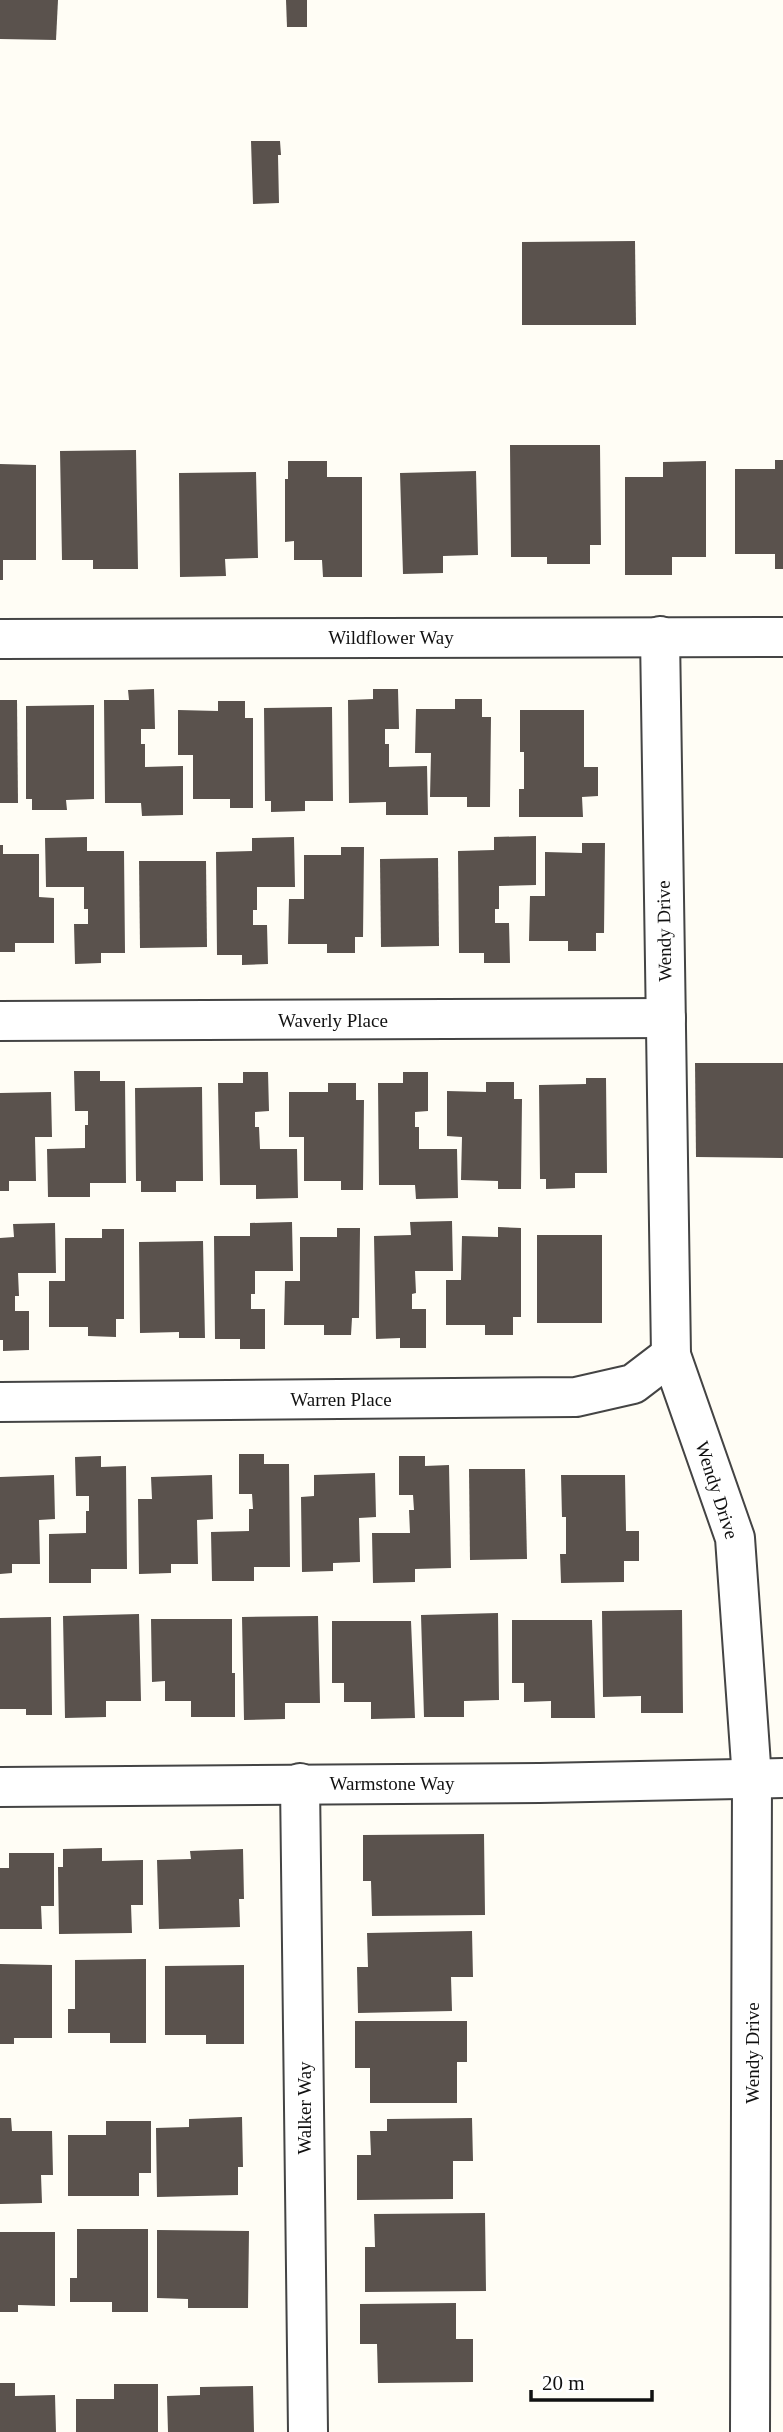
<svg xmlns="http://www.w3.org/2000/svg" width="783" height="2432" viewBox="0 0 783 2432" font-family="Georgia,serif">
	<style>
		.building { fill: #5a524d }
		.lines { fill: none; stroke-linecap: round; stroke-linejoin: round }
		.minor-casing { stroke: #444; stroke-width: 42 }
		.minor { stroke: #fff; stroke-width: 38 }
		.labels { text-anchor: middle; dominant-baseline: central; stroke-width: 7; stroke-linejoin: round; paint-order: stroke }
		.street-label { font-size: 19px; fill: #111; stroke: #fff }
	</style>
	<rect width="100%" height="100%" fill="#fffdf5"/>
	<g class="building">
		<path d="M0,0H58L56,40L0,39Z"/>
		<path d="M286,0H307V27H287Z"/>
		<path d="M251,141H280L281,155H278L279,203L253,204Z"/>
		<path d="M635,241L636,325H522V242Z"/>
		<path d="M510,445H600L601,545H590V564H547V557H511Z"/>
		<path d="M136,450L138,569H93V560H62L60,451Z"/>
		<path d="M775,460H783V569H775V554H735V469H775Z"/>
		<path d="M288,461H327V477H362V577H323L322,560H294V541L285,542V479H288Z"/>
		<path d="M706,461V557H672V575H625V477H663V462Z"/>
		<path d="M0,464L36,465V560H3V580H0Z"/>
		<path d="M476,471L478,555L443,556V573L403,574L400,473Z"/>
		<path d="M256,472L258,558L225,559L226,576L180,577L179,473Z"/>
		<path d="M154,689L155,729H141V744H145V767L183,766V815L142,816L141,803H105L104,700H129L128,690Z"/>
		<path d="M373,689H398L399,729H385V744H389V767L427,766L428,815H386V802L349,803L348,700L373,699Z"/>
		<path d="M455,699H482V717H491L490,807H467V797H430L431,753H415L416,709H455Z"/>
		<path d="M0,700H17L18,803H0Z"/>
		<path d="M218,701H245V718H253V808H230V799H193V755H178V710L218,711Z"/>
		<path d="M94,705V799L66,800L67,810H32V799H26V706Z"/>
		<path d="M332,707L333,801H305V811L271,812V801H265L264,708Z"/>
		<path d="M520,710H584V767H598V796L582,797L583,817H519V789H524V752H520Z"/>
		<path d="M536,836V885L499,886V909H495V923H509L510,963H484V953H459L458,851L494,850V837Z"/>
		<path d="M87,837V851H124L125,953H101V963L75,964L74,924H88V909H84V887H46L45,838Z"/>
		<path d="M294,837L295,887H257V910H253V925H267L268,964L242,965V955H217L216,852L252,851V838Z"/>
		<path d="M582,843H605L604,933H596V951H568V941H529L530,896H545V852L582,853Z"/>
		<path d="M0,845H3V854H39V897L54,898V943H15V952H0Z"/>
		<path d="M341,847H364L363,937H355V953H327V944H288L289,899H304V855H341Z"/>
		<path d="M438,858L439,946L381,947L380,859Z"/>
		<path d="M139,861H206L207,947L140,948Z"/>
		<path d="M695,1063H783V1158L696,1157Z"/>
		<path d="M74,1071H100V1081H125L126,1183H90V1197H48L47,1149L85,1148V1125H88V1111H75Z"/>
		<path d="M243,1072H268L269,1111L255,1112V1127H259L260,1149H297L298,1198L256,1199V1185H220L218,1083H243Z"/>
		<path d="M403,1072H428V1111L415,1112V1127H419V1149H457L458,1198L416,1199L415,1185H379L378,1083H403Z"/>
		<path d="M586,1078H606L607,1173H575V1188L546,1189V1179H540L539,1085L586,1084Z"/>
		<path d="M486,1082H514V1099H522L521,1189H498V1181L461,1180L462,1137L447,1136V1091L486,1092Z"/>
		<path d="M328,1083H356V1100H364L363,1190H341V1181H304V1137H289V1092H328Z"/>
		<path d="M202,1087L203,1181H176V1192H141V1181H136L135,1088Z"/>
		<path d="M51,1092L52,1137H35L36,1181H9V1191H0V1093Z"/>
		<path d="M452,1221L453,1271H415L416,1293L412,1294V1309H426V1348H400V1338L376,1339L374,1236L411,1235L410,1222Z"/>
		<path d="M292,1222L293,1271H255V1294H251V1309H265V1349H240V1339H215L214,1236H250V1223Z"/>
		<path d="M55,1223L56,1273H18L19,1296H15V1311H29V1350L3,1351V1340H0V1238L14,1237L13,1224Z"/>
		<path d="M498,1227L521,1228V1317H513V1335H485V1325H446V1280H461L462,1236L498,1237Z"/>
		<path d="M337,1228H360L359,1318H352L351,1335H324V1325H284L285,1281H300V1237H337Z"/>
		<path d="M102,1229H124V1319H116V1337L88,1336V1327H49V1281H65V1238H102Z"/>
		<rect x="537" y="1235" width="65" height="88"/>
		<path d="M203,1241L205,1338H179V1332L140,1333L139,1242Z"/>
		<path d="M239,1454H264V1464H289L290,1567H254V1581H212L211,1532L249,1531V1509H253L252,1494H239Z"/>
		<path d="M101,1456V1467L126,1466L127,1569H91V1583H49V1534L86,1533V1511H89V1496H76L75,1457Z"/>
		<path d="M399,1456H425V1466L449,1465L451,1568L415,1569V1582L373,1583L372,1533H410L409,1510H414L413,1495H399Z"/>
		<path d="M469,1469H525L527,1559L470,1560Z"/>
		<path d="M375,1473L376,1517L359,1518L360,1562L333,1563V1571L302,1572L301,1497L314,1496V1475Z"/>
		<path d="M54,1475L55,1519L39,1520L40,1564H12V1573L0,1574V1477Z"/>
		<path d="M212,1475L213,1519L197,1520L198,1564H171V1573L139,1574L138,1499H152L151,1477Z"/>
		<path d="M561,1475H625L626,1531H639V1561H624V1582L561,1583L560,1554H566V1517H562Z"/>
		<path d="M682,1610L683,1713H641V1696L603,1697L602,1611Z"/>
		<path d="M498,1613L499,1700L464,1701V1717H424L421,1615Z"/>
		<path d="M139,1614L141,1701H106V1717L65,1718L63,1616Z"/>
		<path d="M318,1616L320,1703H285V1719L244,1720L242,1617Z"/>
		<path d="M51,1617L52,1715H26V1709H0V1618Z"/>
		<path d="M151,1619H232V1673H235V1717H191V1701H165V1681L152,1682Z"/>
		<path d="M512,1620H592L595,1718H551V1701L524,1702V1683H512Z"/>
		<path d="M332,1621H411L415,1718L371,1719V1702H344V1683H332Z"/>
		<path d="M484,1834L485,1915L372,1916L371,1881H363V1835Z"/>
		<path d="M102,1848V1861L143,1860V1905H131L132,1933L59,1934L58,1867H63V1849Z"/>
		<path d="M243,1849L244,1899H239L240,1927L159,1929L157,1860L191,1859L190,1851Z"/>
		<path d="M9,1853H54V1906H41L42,1929H0V1868H9Z"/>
		<path d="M472,1931L473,1977H451L452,2011L358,2013L357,1967H368L367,1933Z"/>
		<path d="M146,1959V2043H110V2033H68V2009H75V1960Z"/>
		<path d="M0,1964L52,1965V2038H14V2044H0Z"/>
		<path d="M244,1965V2044H206V2035H165V1966Z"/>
		<path d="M355,2021H467V2062H457V2103H370V2068H355Z"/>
		<path d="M242,2117L243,2167H238V2195L157,2197L156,2128L189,2127V2119Z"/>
		<path d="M0,2118H11L12,2131H52L53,2175H41L42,2203L0,2204Z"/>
		<path d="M472,2118L473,2161H453V2199L357,2200V2155H371L370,2131H387V2119Z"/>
		<path d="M106,2121H151V2173H139V2196H68V2135H106Z"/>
		<path d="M485,2213L486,2291L365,2292V2247H375L374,2214Z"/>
		<path d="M77,2229H148V2312H112V2302H70V2278H77Z"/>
		<path d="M157,2230L249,2231L248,2308H188V2299L157,2298Z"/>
		<path d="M0,2232H55V2306L18,2305V2312H0Z"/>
		<path d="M456,2303V2339H473V2382L378,2383L377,2344H360V2304Z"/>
		<path d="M0,2383H15V2396L55,2395L56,2432H0Z"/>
		<path d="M114,2384H158V2432H76V2399H114Z"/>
		<path d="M253,2386L254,2432H168L167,2396L200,2395V2387Z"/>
	</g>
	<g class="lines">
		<g class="minor-casing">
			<g id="minor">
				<path d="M660,636L671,1355L735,1538L752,1779L750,2432"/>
				<path d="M0,639L783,637"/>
				<path d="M0,1021L666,1018"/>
				<path d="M0,1402L576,1397L633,1384L671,1355"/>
				<path d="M300,1783L308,2432"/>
				<path d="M0,1787L540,1783L783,1778"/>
			</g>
		</g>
		<use href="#minor" class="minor"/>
	</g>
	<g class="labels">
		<g class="street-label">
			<text x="391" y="637">Wildflower Way</text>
			<text transform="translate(664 931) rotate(-91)">Wendy Drive</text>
			<text x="333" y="1020">Waverly Place</text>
			<text x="341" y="1399">Warren Place</text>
			<text transform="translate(717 1490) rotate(72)">Wendy Drive</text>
			<text x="392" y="1783">Warmstone Way</text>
			<text transform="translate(752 2053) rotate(-90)">Wendy Drive</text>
			<text transform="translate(304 2108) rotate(-90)">Walker Way</text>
		</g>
	</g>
	<path d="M531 2390v10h121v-10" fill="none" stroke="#111111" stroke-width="3.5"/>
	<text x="542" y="2390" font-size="21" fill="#111111" stroke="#ffffff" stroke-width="5" paint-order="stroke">20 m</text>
</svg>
